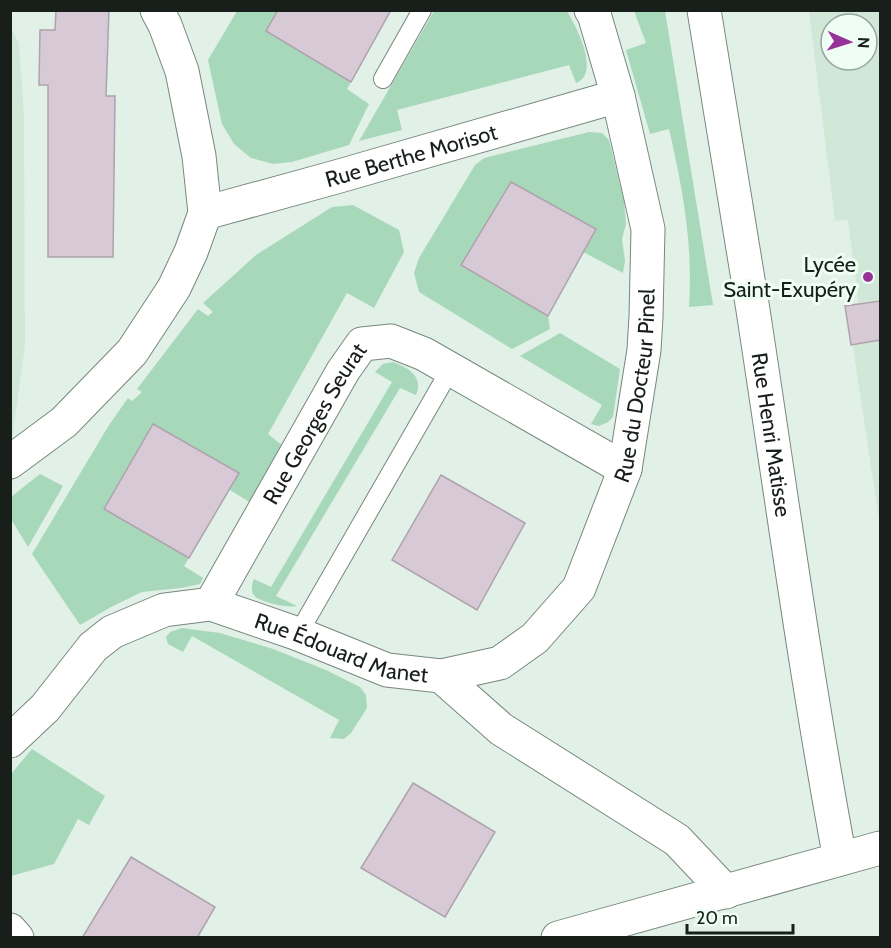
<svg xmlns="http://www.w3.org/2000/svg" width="891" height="948" viewBox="0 0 891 948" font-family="Cabin,sans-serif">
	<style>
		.built { fill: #d1e8d9; fill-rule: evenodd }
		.green { fill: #a8d8ba }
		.building { fill: #d7cad6; stroke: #aea2ad; stroke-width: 1.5 }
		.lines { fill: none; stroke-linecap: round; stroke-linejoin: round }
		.service-casing { stroke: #78877e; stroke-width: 20 }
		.minor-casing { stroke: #78877e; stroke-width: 35 }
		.tertiary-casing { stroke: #78877e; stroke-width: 35 }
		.service { stroke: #fff; stroke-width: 18 }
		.minor { stroke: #fff; stroke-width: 33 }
		.tertiary { stroke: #fff; stroke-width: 33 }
		.poi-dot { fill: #973398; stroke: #eefef4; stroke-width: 2 }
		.labels { text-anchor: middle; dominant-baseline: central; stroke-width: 6; stroke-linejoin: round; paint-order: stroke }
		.street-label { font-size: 22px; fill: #181e1a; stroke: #eefef4 }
		.poi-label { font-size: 22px; fill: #181e1a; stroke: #eefef4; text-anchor: end }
	</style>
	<rect width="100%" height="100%" fill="#e1f1e7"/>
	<g class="built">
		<path d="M809,11H880V527L847,307L859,305L848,220L835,221ZM831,24H867V60H831Z"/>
		<path d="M10,27L19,43L24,114L25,346L12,439L11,440Z"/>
	</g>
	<g class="green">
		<path d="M237,11H278L266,31L351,82L347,89L369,104L349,145L292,162L273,164L251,158L234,144L222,124L208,60Z"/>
		<path d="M434,11H567C576,26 601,73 576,83L569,65L397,110L402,130L359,141Z"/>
		<path d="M634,11H665L713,305L689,307C693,244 683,190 669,129L650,134L626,50L646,43Z"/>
		<path d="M589,132L602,133L609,140L624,201L626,224L622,239L625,261L623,273L583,252L595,229L512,182L461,265L548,316L550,329L512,349L419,292L414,273L419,258L475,165L484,158Z"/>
		<path d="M353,205L399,230L404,252L374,308L347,293L268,434L283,446L251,503L230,490L239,473L153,424L104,509L189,558L184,566L203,578L200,584L181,588L142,592L111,607L80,625L32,554L109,425L128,398L132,401L142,392L137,389L198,309L208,316L213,312L203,303L256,255L332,207Z"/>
		<path d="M560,333L620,369L613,417L608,422L599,426L591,424L602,405L520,356Z"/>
		<path d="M393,362C408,368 424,376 416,395L400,388L276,596L297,606C288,608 257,602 253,594C251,589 252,584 254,579L271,587L392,382L375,372L383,364Z"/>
		<path d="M40,474L63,486L28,547L11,519V497Z"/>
		<path d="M182,628L220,633L273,649L326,670L360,687L366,695L367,708L351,733L344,739L330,738L339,720L192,636L183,652L168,644L166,637L170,632Z"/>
		<path d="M32,749L105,796L89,825L78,819L54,864L11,876V774Z"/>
	</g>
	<g class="building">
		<path d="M56,10H109L106,96H115L113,257H48V85H39L40,30H55Z"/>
		<path d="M278,10H391L351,82L266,31Z"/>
		<path d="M511,182L596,229L548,316L461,265Z"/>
		<path d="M880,301V340L851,345L845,306Z"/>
		<path d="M153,424L239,473L189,558L104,509Z"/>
		<path d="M441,475L525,523L477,610L392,560Z"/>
		<path d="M413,783L495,832L445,917L361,868Z"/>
		<path d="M131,857L215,907L197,938H82Z"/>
	</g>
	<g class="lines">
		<g class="service-casing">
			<g id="service">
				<path d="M383,79L422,10"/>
				<path d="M298,634L450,370"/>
			</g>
		</g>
		<g class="minor-casing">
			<g id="minor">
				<path id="s1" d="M205,213L336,177L618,96"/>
				<path d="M10,462L64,422L132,352L174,288L191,252L205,213L199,156L182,71L165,25L157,10"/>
				<path id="s2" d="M211,604L343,371L362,344L391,341L424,354L625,469"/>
				<path id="s3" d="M441,676L500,663L535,638L579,588L625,469L644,350L646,317L648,229L618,96L594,14L591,10"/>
				<path id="s4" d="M10,741L45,708L93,647L112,632L164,610L211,604L298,634L387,670L441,676L501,729L677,840L726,892"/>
				<path d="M10,930L17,938"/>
			</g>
		</g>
		<g class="tertiary-casing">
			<g id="tertiary">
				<path id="s5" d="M704,10C720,110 737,210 753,310C781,493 806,677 840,859"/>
				<path d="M558,938L880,848"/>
			</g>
		</g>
		<use href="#service" class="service"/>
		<use href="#minor" class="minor"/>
		<use href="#tertiary" class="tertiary"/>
	</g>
	<circle class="poi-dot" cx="868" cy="277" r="6"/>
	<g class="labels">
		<g class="street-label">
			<text stroke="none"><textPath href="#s1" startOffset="214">Rue Berthe Morisot</textPath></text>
			<text stroke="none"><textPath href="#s3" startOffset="382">Rue du Docteur Pinel</textPath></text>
			<text stroke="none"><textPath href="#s2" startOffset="208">Rue Georges Seurat</textPath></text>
			<text stroke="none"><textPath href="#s5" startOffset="430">Rue Henri Matisse</textPath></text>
			<text stroke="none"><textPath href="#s4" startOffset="392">Rue Édouard Manet</textPath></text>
		</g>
		<g class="poi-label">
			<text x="856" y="264">Lycée<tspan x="856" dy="25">Saint-Exupéry</tspan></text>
		</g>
	</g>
	<rect width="891" height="948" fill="none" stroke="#181e1a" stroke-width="24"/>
	<g transform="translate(849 42) rotate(93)"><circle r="28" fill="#eefef4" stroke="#98a49d" stroke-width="1.5"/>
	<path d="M0-4.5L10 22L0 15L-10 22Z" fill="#973398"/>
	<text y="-9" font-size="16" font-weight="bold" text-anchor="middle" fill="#181e1a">N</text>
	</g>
	<path d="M687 924v9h106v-9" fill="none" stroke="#181e1a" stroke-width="3"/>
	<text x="696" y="924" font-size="18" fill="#181e1a" stroke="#eefef4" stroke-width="4.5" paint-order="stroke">20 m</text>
</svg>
